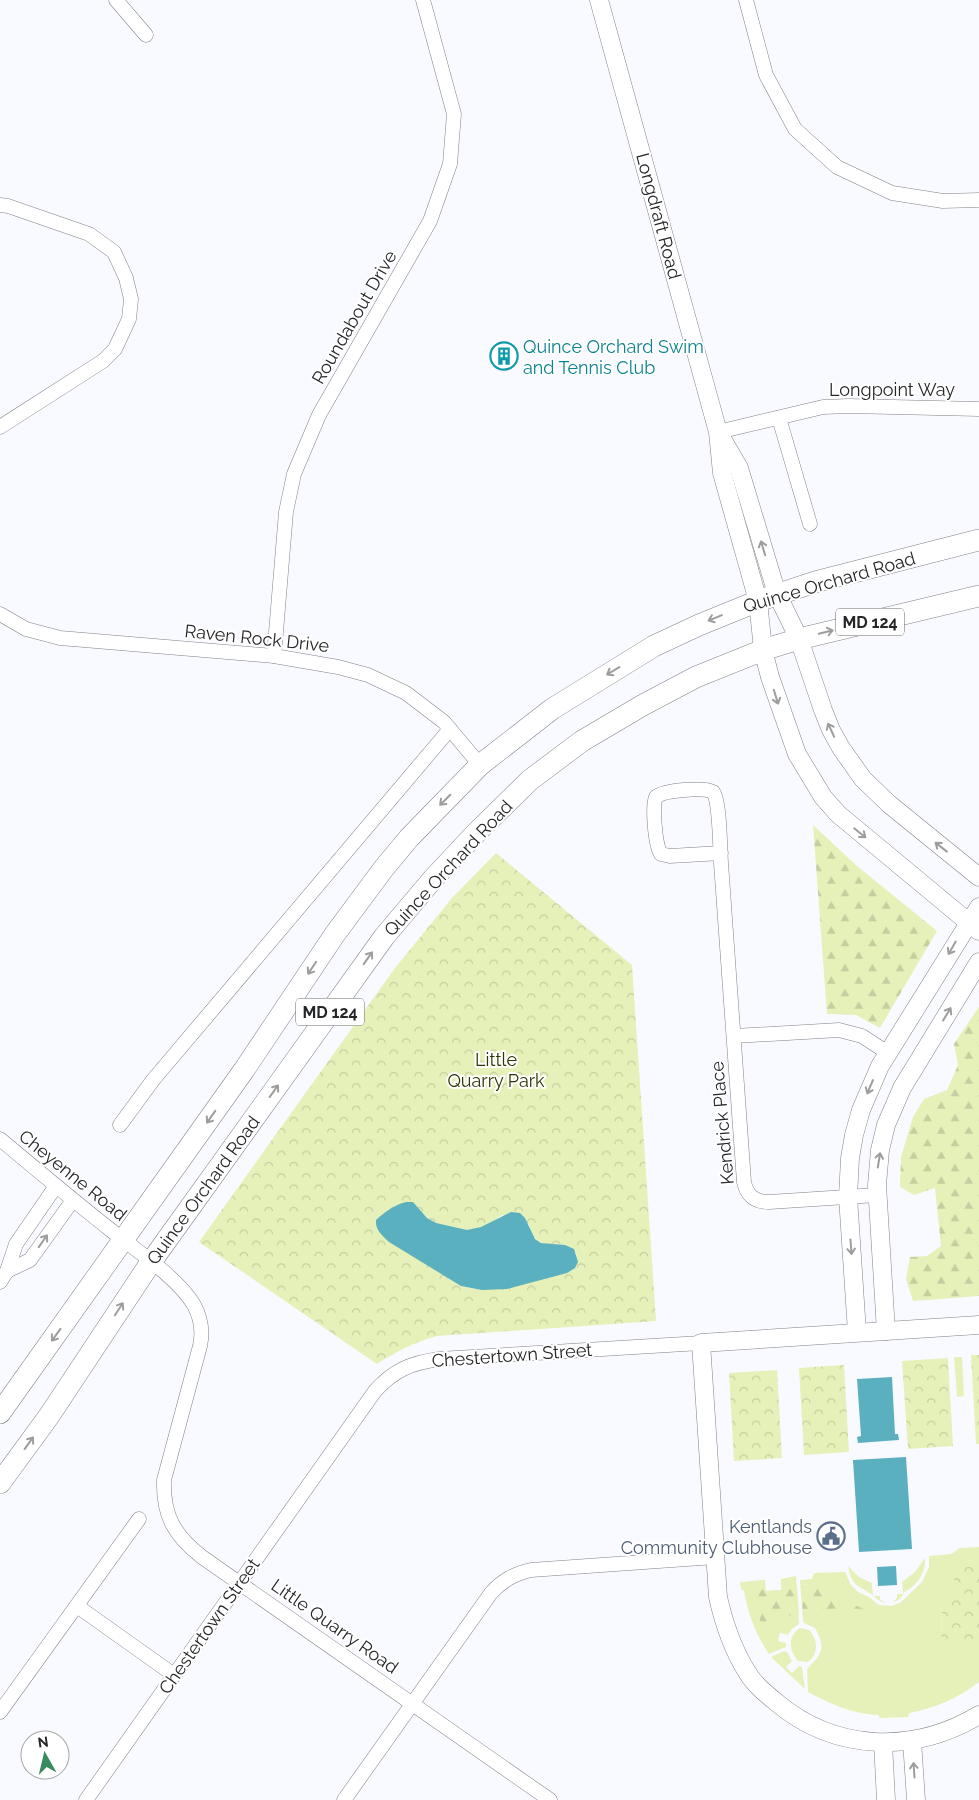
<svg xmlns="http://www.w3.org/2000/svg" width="979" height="1800" viewBox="0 0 979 1800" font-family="Raleway,sans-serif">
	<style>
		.grass { fill: #e6f0b9; fill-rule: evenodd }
		.forest { fill: url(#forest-firs) }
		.park { fill: url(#park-crowns); fill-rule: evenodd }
		.water { fill: #5ab0bf }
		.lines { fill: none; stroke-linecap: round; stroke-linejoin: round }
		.minor-casing { stroke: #808288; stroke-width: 15 }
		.tertiary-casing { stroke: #808288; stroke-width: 19 }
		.primary-casing { stroke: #808288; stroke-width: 22 }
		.minor { stroke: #fff; stroke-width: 14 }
		.tertiary { stroke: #fff; stroke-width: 18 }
		.primary { stroke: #fff; stroke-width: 21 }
		.oneway { stroke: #9d9d9e }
		.labels { text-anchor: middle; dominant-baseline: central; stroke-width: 4; stroke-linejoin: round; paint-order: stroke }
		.shield { fill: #fff; stroke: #666768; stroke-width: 1 }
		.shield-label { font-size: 16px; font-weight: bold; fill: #252628 }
		.street-label { font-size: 18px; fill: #252628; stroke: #fff }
		.culture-label { font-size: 18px; fill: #0d838f; stroke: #fff; text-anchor: start }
		.park-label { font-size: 18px; fill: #2f3502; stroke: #fff }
		.service-label { font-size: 18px; fill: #4e5e75; stroke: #fff; text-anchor: end }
	</style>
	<defs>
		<pattern id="forest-firs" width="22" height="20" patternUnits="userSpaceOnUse" patternTransform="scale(1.25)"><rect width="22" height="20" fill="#e6f0b9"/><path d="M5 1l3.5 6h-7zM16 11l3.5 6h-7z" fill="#c5ce9f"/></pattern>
		<pattern id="park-crowns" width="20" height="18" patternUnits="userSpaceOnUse" patternTransform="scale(1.25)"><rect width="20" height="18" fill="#e6f0b9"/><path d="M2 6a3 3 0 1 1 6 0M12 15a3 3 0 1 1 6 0" fill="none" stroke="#c5ce9f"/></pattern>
	</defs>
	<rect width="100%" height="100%" fill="#f9faff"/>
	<g class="grass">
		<path d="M954,1357H962L964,1396L957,1397Z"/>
		<path d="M979,1547V1567H954V1601H942L941,1645H979V1682C958,1698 936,1708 909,1713L908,1717L880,1718L878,1715C852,1714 831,1704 808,1692L807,1669C821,1655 827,1649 815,1628L804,1623L803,1621L800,1580L812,1579L814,1573L845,1572L851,1585L858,1592L869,1597L879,1605L891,1606L900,1603L922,1582L929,1567V1556L951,1554L960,1548ZM820,1583L838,1599L873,1612L801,1585Z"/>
		<path d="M925,1558C926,1573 917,1586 904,1592C903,1597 898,1601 893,1602L897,1598V1594H903L902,1582L915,1572Z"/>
		<path d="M848,1566L859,1577L872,1583L873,1596H880V1599L885,1603C878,1601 876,1598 871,1594C857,1584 852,1587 848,1566Z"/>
		<path d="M796,1576L799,1624L792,1629L788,1635L780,1633L778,1641L786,1643V1647L769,1654C756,1635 748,1614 744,1591L741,1589L740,1582L765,1580L766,1591L781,1590V1579Z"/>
		<path d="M800,1628L809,1630C818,1639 819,1654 808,1662L798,1661C789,1651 787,1636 800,1628Z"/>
		<path d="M784,1651L787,1652L792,1661L786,1667L792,1673L799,1666L802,1667L805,1689L771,1657Z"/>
	</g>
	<g class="forest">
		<path d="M813,825L857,866L937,931L880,1028L856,1015L827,1014Z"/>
		<path d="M979,1007V1296L913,1301L906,1279L910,1257L927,1256L941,1246L935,1188L914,1195L900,1187L901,1157L913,1117L924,1099L947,1090L958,1065L954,1044Z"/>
		<path d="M820,1583L838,1599L875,1613L803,1615L801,1585Z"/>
		<path d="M797,1585L799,1615L778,1616L762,1630L754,1589L765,1588V1591L782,1590V1586Z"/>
	</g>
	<g class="park">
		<path d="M496,853L632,965L656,1321L437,1336C414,1342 396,1352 377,1364L199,1242L395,968L452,898ZM417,1206C429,1226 460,1235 481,1227C489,1224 496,1219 502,1215L529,1224C537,1260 565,1232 577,1255L482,1290L461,1286L420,1260Z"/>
		<path d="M971,1355H979V1444H976Z"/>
		<path d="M948,1358L953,1446L908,1449L902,1361Z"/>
		<path d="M844,1365L849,1452L804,1455L799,1368Z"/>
		<path d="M777,1370L782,1458L734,1461L729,1373Z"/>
		<path d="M954,1567H979V1645H941L942,1601L954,1600Z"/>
	</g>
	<g class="water">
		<path d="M406,1202H413L427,1218L436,1223L467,1230L481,1227L511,1212L520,1213L525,1218L535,1239L541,1243L565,1245L574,1249L578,1262L575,1268L567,1273L507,1289L482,1290L461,1286L389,1242C383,1236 375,1230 376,1220C385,1212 394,1205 406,1202Z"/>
		<path d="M892,1377L895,1434H898L899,1440L858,1443L857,1437L861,1436L857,1379Z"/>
		<path d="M906,1457L912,1549L859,1552L853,1460Z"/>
		<path d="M896,1566L897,1585L878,1586L877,1567Z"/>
	</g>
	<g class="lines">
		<g class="minor-casing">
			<g id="minor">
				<path d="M116,0L146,35"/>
				<path d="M746,0L766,75L795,129L837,167L892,193L943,201L979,200"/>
				<path d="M0,205L8,206L89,234L114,252L126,278L131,299L129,319L115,349L103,361L0,427"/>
				<path d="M779,418L810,524"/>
				<path d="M718,432L823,407L849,406L979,409"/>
				<path d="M0,614L26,629L60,638L274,656L338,667L368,675L406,693L444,722L480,765"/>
				<path d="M274,656L286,512L294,474L319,415L430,221L450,164L454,114L423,0"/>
				<path d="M721,853L670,856L661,854C655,845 652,806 656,797C664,790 704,787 713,792C720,801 720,849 721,863C729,969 737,1075 744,1182C747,1196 755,1202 769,1202L877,1195"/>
				<path d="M734,1036L839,1030L862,1036L888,1053"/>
				<path d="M120,1125L153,1080L450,729"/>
				<path d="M0,1139C37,1170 74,1201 112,1231C137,1251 178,1278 194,1305C201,1318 203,1332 200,1346L164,1480C163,1516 174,1535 202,1557L550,1800"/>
				<path d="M7,1271L30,1260L73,1200"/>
				<path d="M0,1282L7,1271L16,1244L56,1186"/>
				<path d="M77,1606L174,1675"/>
				<path d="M0,1712L139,1519"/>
				<path d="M86,1800L375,1391C394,1370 411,1363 439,1359L701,1343"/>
				<path d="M344,1800L491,1593C503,1580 514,1574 531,1570L715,1557"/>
			</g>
		</g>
		<g class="tertiary-casing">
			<g id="tertiary">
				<path d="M599,0L718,432L722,473L758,601L763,650L770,677L797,754L823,797L838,814L979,931"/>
				<path d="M721,437L739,468L777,594L799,639L823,710L831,730L841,748L863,779L889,804L979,877"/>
				<path d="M979,1325L701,1343L718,1597C724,1624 732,1648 747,1672C754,1684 765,1693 776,1702C835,1752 914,1754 979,1715"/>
				<path d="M886,1331L877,1185L880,1150L886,1125L902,1088L979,962"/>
				<path d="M857,1332L848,1197L850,1158L854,1135L861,1110L880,1066L979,907"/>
				<path d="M912,1741L916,1800"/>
				<path d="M883,1743L886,1800"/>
			</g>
		</g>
		<g class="primary-casing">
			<g id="primary">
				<path d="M0,1413L244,1070L335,934L384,868L409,838L480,765L552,709L654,646L699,625L758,601L815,582L979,540"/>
				<path d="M0,1483L49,1416L151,1262L384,937L432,880L477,832L530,780L582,741L643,705L696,677L763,650L799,639L979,596"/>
			</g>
		</g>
		<use href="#minor" class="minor"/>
		<use href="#tertiary" class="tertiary"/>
		<use href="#primary" class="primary"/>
	</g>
	<defs><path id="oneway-shaft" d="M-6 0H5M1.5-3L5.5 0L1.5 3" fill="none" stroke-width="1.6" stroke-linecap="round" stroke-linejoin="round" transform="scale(1.25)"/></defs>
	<g class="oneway">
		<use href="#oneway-shaft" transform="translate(763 548) rotate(-107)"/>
		<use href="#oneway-shaft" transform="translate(715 618) rotate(158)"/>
		<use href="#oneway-shaft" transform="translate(826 632) rotate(-14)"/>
		<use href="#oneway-shaft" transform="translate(613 671) rotate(149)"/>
		<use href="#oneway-shaft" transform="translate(776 697) rotate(73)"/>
		<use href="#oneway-shaft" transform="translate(831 730) rotate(-115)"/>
		<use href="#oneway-shaft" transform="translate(445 800) rotate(135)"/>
		<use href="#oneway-shaft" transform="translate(860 833) rotate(39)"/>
		<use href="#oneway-shaft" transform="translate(941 847) rotate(-142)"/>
		<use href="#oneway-shaft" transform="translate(952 948) rotate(120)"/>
		<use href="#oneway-shaft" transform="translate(368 958) rotate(-55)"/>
		<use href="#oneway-shaft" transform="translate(312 968) rotate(124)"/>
		<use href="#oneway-shaft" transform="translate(947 1014) rotate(-59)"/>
		<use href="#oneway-shaft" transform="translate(870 1087) rotate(113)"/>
		<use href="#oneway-shaft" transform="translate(274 1091) rotate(-54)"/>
		<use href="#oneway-shaft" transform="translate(211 1117) rotate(125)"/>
		<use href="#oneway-shaft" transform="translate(879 1160) rotate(-81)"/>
		<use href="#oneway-shaft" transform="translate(43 1241) rotate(-55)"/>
		<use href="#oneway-shaft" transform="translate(851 1247) rotate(86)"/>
		<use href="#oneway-shaft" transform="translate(119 1309) rotate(-57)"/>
		<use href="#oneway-shaft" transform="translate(56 1335) rotate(126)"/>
		<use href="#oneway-shaft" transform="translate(29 1443) rotate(-54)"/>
		<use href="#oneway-shaft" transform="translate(914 1770) rotate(-94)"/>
	</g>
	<defs>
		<g id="building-ring" transform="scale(1.4375)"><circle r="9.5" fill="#fff" stroke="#0f9aa8" stroke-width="1.5"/><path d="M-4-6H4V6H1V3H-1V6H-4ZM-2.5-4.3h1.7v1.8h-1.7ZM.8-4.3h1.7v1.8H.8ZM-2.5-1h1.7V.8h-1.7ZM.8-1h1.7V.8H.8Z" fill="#0f9aa8"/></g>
		<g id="civic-ring" transform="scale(1.4375)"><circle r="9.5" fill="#fff" stroke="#5c6f8a" stroke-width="1.5"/><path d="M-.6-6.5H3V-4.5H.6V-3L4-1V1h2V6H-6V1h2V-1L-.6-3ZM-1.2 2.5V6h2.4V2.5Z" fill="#5c6f8a"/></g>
	</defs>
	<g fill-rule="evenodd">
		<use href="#building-ring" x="504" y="356"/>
		<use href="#civic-ring" x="831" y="1536"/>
	</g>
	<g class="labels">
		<g class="shield">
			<rect x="836" y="608.5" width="68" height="27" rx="4"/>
			<rect x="296" y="998.5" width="68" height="27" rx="4"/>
		</g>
		<g class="shield-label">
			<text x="870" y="622">MD 124</text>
			<text x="330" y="1012">MD 124</text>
		</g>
		<g class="street-label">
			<text transform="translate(659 216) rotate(75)">Longdraft Road</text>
			<text transform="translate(354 317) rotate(-60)">Roundabout Drive</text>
			<text x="892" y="389">Longpoint Way</text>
			<text transform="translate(829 582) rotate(-16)">Quince Orchard Road</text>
			<text transform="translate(257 638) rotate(6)">Raven Rock Drive</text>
			<text transform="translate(448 868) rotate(-47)">Quince Orchard Road</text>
			<text transform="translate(722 1123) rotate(-95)">Kendrick Place</text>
			<text transform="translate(73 1175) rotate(39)">Cheyenne Road</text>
			<text transform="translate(203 1190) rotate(-54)">Quince Orchard Road</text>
			<text transform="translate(512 1355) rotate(-4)">Chestertown Street</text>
			<text transform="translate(209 1626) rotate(-55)">Chestertown Street</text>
			<text transform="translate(335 1626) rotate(35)">Little Quarry Road</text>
		</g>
		<g class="culture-label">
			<text x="523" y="346">Quince Orchard Swim<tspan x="523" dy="21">and Tennis Club</tspan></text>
		</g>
		<g class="park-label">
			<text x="496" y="1059">Little<tspan x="496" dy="21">Quarry Park</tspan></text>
		</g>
		<g class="service-label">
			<text x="812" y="1526">Kentlands<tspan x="812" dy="21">Community Clubhouse</tspan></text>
		</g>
	</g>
	<g transform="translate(45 1755) rotate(352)"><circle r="24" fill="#ffffff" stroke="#a8a8a9"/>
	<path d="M0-4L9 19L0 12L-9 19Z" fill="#388b5c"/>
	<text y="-8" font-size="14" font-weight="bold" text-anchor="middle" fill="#252628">N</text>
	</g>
</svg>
